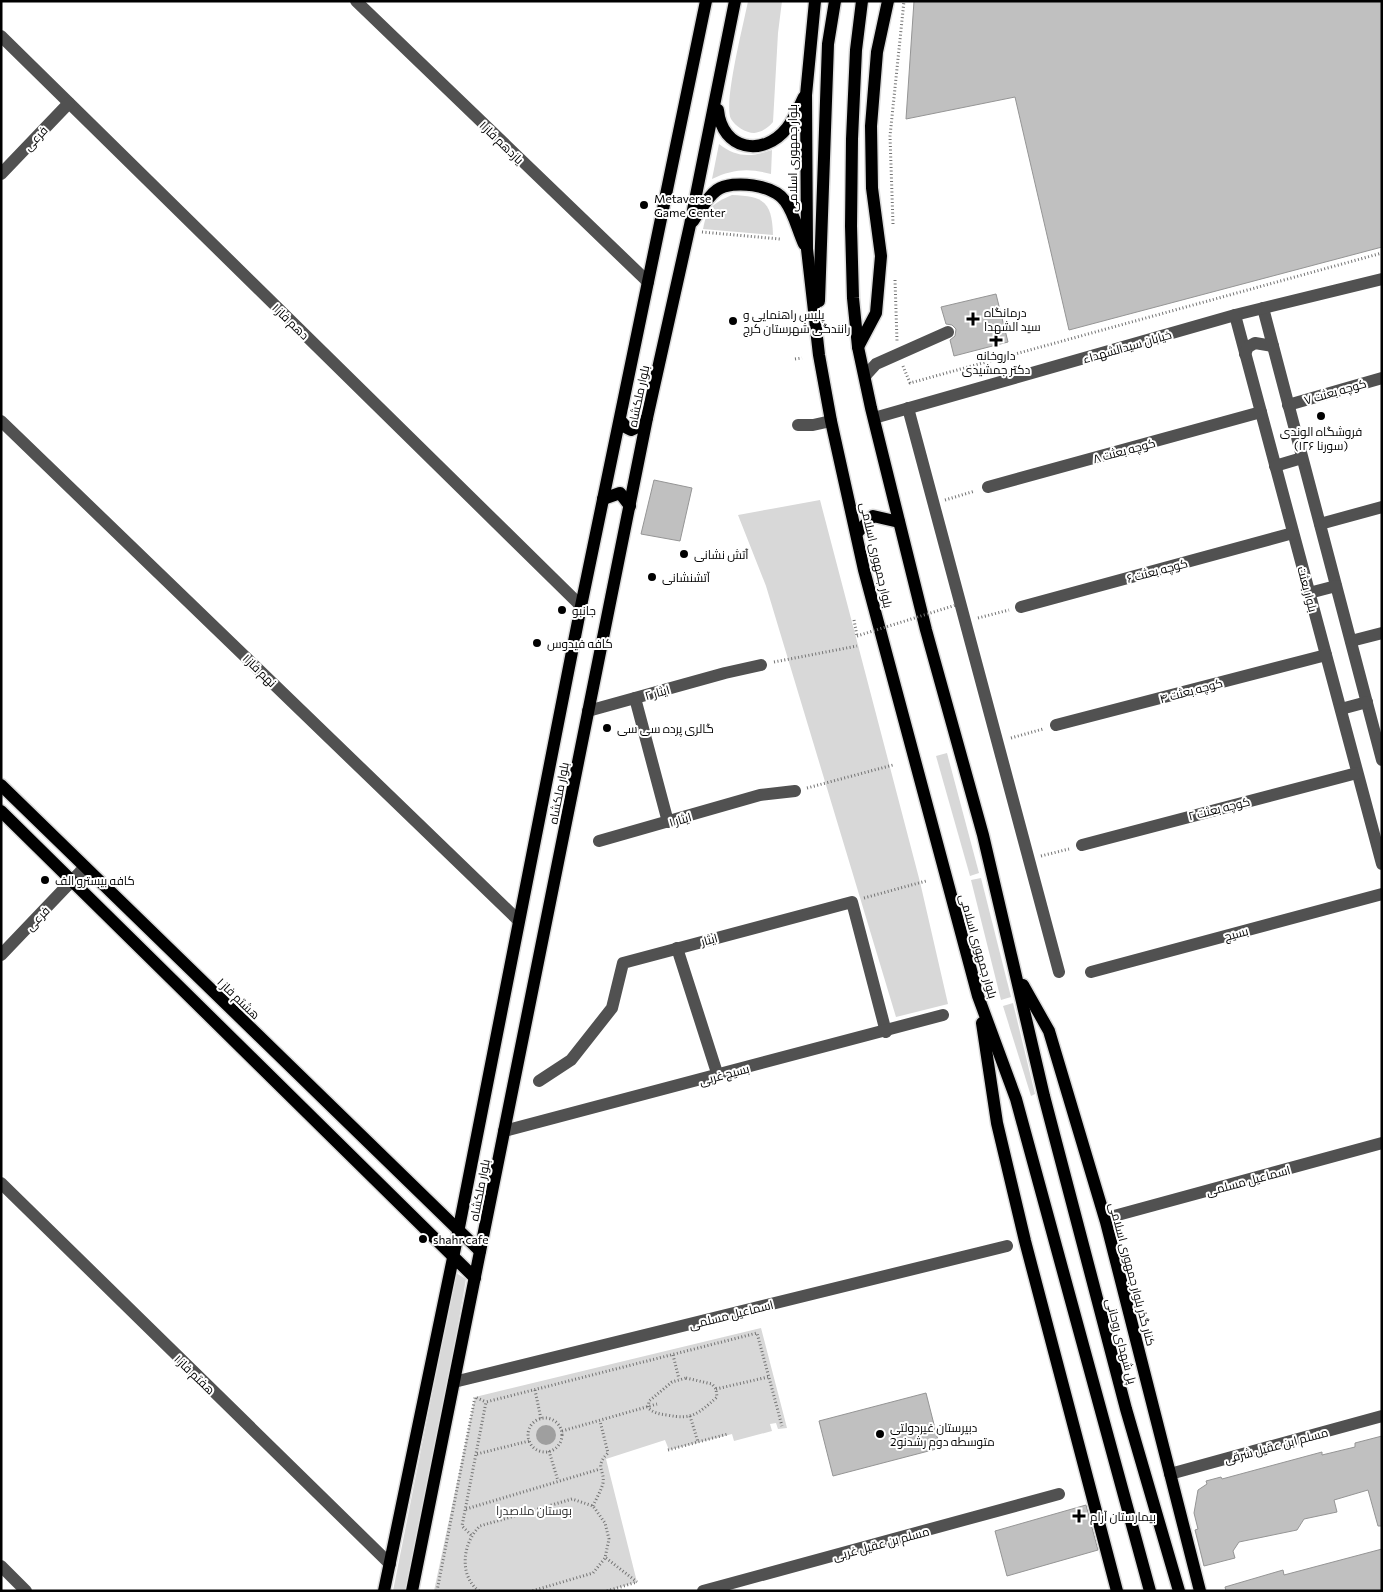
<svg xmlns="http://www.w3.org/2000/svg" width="1383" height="1592" viewBox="0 0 1383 1592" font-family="Commissioner,Cairo,sans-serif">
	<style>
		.green { fill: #d8d8d8 }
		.water { fill: #9f9f9f }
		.building { fill: #c0c0c0; stroke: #959595 }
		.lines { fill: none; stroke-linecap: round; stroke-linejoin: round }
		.major-casing { stroke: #dbdbdb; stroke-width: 15 }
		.path { stroke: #737373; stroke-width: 3; stroke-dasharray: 1 2.5; stroke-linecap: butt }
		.minor { stroke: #515151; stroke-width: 12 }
		.major { stroke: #000; stroke-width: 12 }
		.path-bridge { stroke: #737373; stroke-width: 3; stroke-dasharray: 1 2.5; stroke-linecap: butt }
		.poi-dot { fill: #000; stroke: #fff; stroke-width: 2 }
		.labels { text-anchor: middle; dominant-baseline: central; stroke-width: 4; stroke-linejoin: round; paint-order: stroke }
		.street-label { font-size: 12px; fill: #000; stroke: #fff }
		.poi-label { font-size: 12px; fill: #000; stroke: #fff; text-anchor: start }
		.park-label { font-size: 12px; fill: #2f2f2f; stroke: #fff }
	</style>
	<rect width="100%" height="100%" fill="#fff"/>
	<g class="green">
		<path d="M748,1H782L778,33L773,122C768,128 762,132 754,133C746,133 735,126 731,119C723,103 744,23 748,1Z"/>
		<path d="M719,144C737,158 751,157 772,150L771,174C749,168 733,169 712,179Z"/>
		<path d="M732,195C764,196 772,202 773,235L703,229C707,208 713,203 732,195Z"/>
		<path d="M820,500L920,882L948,1004L896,1017L766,586L738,515Z"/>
		<path d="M947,753L979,873L970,876L936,756Z"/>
		<path d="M981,878L1011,997L1001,1000L971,880Z"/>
		<path d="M1013,1003L1035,1094L1031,1096L1003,1006Z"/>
		<path d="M456,1273L466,1279L445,1401L407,1591H393Z"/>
		<path d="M761,1328L787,1428L778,1429L776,1423L770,1424L772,1431L734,1441L732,1434L669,1450L665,1440L606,1459L637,1582L608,1591H434L475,1397Z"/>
	</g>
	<circle class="water" cx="546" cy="1435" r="10"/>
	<g class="building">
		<path d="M914,1H1382V247L1069,330L1015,97L906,119Z"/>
		<path d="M996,294L1008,342L954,356L950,340L955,336L956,329L952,325L946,324L941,307Z"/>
		<path d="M654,480L692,488L680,541L641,534Z"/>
		<path d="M926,1393L940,1448L833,1476L819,1421Z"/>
		<path d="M1382,1436V1526H1378L1368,1490L1334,1500L1337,1512L1304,1519L1297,1530L1239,1542L1233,1551L1235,1558L1204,1566L1195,1530L1198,1529L1194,1513L1198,1490L1207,1484L1206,1481L1221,1477L1222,1479L1322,1452V1455L1355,1447V1443Z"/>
		<path d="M1086,1505L1098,1550L1007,1576L995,1531Z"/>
		<path d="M1382,1549V1591H1226L1225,1587L1283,1570L1284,1575Z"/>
	</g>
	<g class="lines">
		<g class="major-casing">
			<g id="major">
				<path d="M815,1L806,95L807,249L819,355L831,421L864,570L978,996L1016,1099L1150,1591"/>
				<path d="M862,1L856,50L852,139L851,226L853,298L858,347L871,408L926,630L983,835L1044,1096L1126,1409L1179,1591"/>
				<path d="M718,110C722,150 763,158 787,128C794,119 799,107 804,97"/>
				<path d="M693,221C700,211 707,197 717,190C733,179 774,185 785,201C794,213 798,231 804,244"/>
				<path d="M819,301L828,44L835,1"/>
				<path d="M858,347L876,313L881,256L872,188L871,126L877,52L888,1"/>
				<path d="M620,420L627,428L631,430L642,425L647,418"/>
				<path d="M603,499L620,493L630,506"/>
				<path d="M857,533L873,516L899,522"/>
				<path d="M1,785L480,1251"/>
				<path d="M1,811L475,1278"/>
				<path d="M1023,985L1049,1031L1106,1222L1200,1591"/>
				<path d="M982,1023L997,1123L1025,1241L1117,1591"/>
				<path d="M384,1591L453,1258L581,606L706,1"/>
				<path d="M412,1591L647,418L690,225L735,1"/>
			</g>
		</g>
		<g class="path">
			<path d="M893,224L890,136L904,1"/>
			<path d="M702,232L780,239"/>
			<path d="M895,280L897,341"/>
			<path d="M795,359L802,358"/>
			<path d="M903,366L910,383L1382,253"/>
			<path d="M945,500L975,491"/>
			<path d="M978,618L1009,610"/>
			<path d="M854,620L857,636"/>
			<path d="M774,662L857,646"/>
			<path d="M1011,738L1043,729"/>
			<path d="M807,788L893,765"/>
			<path d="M1041,856L1069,849"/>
			<path d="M864,898L926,881"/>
			<path d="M673,1355L679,1379"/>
			<path d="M686,1378L712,1384L716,1389L717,1397C698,1414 692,1420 667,1415C659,1414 654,1413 648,1408L649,1401L672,1382Z"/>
			<path d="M716,1389L768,1377"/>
			<path d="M535,1390L541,1419"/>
			<path d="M690,1416L698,1442"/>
			<circle cx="545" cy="1435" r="17"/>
			<path d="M562,1431L657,1404"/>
			<path d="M668,1450L728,1434"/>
			<path d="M549,1451L558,1481"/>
			<path d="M477,1454L529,1441"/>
			<path d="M593,1506C596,1499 601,1491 603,1483C605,1470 594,1467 608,1453L600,1421"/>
			<path d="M466,1509L600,1469"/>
			<path d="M471,1535L462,1526L486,1402L757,1333L782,1426"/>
			<path d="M606,1558L637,1582"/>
			<path d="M437,1591L475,1397L486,1402"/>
			<path d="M479,1591C458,1575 463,1542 480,1526L572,1499L593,1506L605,1523L609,1539L605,1558L593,1573L532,1591"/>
			<path d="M607,1591L637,1582"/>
		</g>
		<g class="minor">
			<path d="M356,1L648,282"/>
			<path d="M1,36L581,606"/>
			<path d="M1,174L69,103"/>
			<path d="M1263,308L1382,760"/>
			<path d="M1235,315L1382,864"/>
			<path d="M1245,354L1248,347L1255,343L1273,346"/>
			<path d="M865,376L876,364L948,332"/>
			<path d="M1288,405L1382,378"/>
			<path d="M908,408L1059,972"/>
			<path d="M874,418L1235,315L1382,279"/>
			<path d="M1,421L518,920"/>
			<path d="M798,425H813L831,421"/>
			<path d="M1275,466L1302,458"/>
			<path d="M988,487L1261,412"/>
			<path d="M1320,524L1382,507"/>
			<path d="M1309,593L1336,586"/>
			<path d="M1021,607L1293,533"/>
			<path d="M1351,641L1382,633"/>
			<path d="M635,698L668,822"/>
			<path d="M1341,709L1367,702"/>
			<path d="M588,711L725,673L761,665"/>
			<path d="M1056,725L1326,655"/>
			<path d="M599,841L760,795L795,791"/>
			<path d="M1082,845L1357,773"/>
			<path d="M677,948L718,1076"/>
			<path d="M1,955L85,867"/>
			<path d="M1091,972L1382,894"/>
			<path d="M539,1081L571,1060L612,1008L623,963L852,902L886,1032"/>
			<path d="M504,1131L943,1015"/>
			<path d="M1,1183L390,1564"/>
			<path d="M1114,1216L1382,1143"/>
			<path d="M454,1382L1007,1246"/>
			<path d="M1170,1474L1382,1416"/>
			<path d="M1,1566L26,1591"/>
			<path d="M703,1591L1059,1494"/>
		</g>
		<use href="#major" class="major"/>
		<path class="path-bridge" d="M857,636L956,605"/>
	</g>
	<g class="poi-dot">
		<circle cx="644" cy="205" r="5"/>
		<path d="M970.5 311.5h5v5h5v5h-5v5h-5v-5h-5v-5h5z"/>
		<circle cx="733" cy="321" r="5"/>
		<path d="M993.5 332.5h5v5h5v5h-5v5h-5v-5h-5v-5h5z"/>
		<circle cx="1321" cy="416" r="5"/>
		<circle cx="684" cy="554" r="5"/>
		<circle cx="652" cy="577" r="5"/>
		<circle cx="562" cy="610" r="5"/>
		<circle cx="537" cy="643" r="5"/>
		<circle cx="607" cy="728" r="5"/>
		<circle cx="45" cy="880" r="5"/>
		<circle cx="423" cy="1239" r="5"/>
		<circle cx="880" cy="1434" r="5"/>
		<path d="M1076.5 1508.5h5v5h5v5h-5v5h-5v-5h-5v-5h5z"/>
	</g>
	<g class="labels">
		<g class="street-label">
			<text transform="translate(35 138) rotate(-47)">فرعی</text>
			<text transform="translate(502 142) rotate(44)">یازدهم فاز ۱</text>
			<text transform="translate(792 158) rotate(-90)">بلوار جمهوری اسلامی</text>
			<text transform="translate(291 321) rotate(44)">دهم فاز ۱</text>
			<text transform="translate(1127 346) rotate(-16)">خیابان سیدالشهداء</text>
			<text transform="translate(1335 391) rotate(-16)">کوچه بعثت ۷</text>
			<text transform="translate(638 396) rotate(-78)">بلوار ملکشاه</text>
			<text transform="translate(1124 450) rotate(-15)">کوچه بعثت ۸</text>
			<text transform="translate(877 555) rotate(77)">بلوار جمهوری اسلامی</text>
			<text transform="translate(1157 570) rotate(-15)">کوچه بعثت ۶</text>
			<text transform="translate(1308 589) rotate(75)">بلوار بعثت</text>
			<text transform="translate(260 670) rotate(44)">نهم فاز ۱</text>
			<text transform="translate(1191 690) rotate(-15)">کوچه بعثت ۴</text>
			<text transform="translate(657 692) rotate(-16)">ایثار ۲</text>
			<text transform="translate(558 793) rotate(-79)">بلوار ملکشاه</text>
			<text transform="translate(1219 808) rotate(-14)">کوچه بعثت ۲</text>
			<text transform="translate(680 819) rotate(-16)">ایثار ۱</text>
			<text transform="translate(37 918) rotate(-46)">فرعی</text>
			<text transform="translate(1236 933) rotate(-15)">بسیج</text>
			<text transform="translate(709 939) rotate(-15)">ایثار</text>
			<text transform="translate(979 946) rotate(74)">بلوار جمهوری اسلامی</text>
			<text transform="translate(239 998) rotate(44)">هشتم فاز ۱</text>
			<text transform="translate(724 1074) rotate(-15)">بسیج غربی</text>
			<text transform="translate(1248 1180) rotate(-15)">اسماعیل مسلمی</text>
			<text transform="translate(479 1190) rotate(-79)">بلوار ملکشاه</text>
			<text transform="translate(1133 1274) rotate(75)">کنار گذر بلوار جمهوری اسلامی</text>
			<text transform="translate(731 1314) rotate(-14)">اسماعیل مسلمی</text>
			<text transform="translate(1122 1341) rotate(75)">پل شهدای روحانی</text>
			<text transform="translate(195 1374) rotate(44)">هفتم فاز ۱</text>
			<text transform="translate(1276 1445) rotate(-15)">مسلم ابن عقیل شرقی</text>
			<text transform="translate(881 1543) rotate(-15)">مسلم بن عقیل غربی</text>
		</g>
		<g class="poi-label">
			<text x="654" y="198">Metaverse<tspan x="654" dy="14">Game Center</tspan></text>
			<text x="984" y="312">درمانگاه<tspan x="984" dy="14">سید الشهدا</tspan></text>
			<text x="743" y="314">پلیس راهنمایی و<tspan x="743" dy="14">رانندگی شهرستان کرج</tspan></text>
			<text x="996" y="355" text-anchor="middle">داروخانه<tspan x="996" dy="14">دکتر جمشیدی</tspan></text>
			<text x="1321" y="431" text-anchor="middle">فروشگاه الوندی<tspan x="1321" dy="14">(سورنا ۱۲۶)</tspan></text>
			<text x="694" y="554">آتش نشانی</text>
			<text x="662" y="577">آتشنشانی</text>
			<text x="572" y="610">جانبو</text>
			<text x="547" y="643">كافه فيدوس</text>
			<text x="617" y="728">گالری پرده سی سی</text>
			<text x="55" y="880">کافه بیسترو الف</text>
			<text x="433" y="1239">shahr cafe</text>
			<text x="890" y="1427">دبیرستان غیردولتی<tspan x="890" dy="14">متوسطه دوم رشدنو2</tspan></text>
			<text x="1090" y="1516">بیمارستان آرام</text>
		</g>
		<g class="park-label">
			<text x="534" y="1510">بوستان ملاصدرا</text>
		</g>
	</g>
	<rect width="1383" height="1592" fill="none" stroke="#000000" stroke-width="5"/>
</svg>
